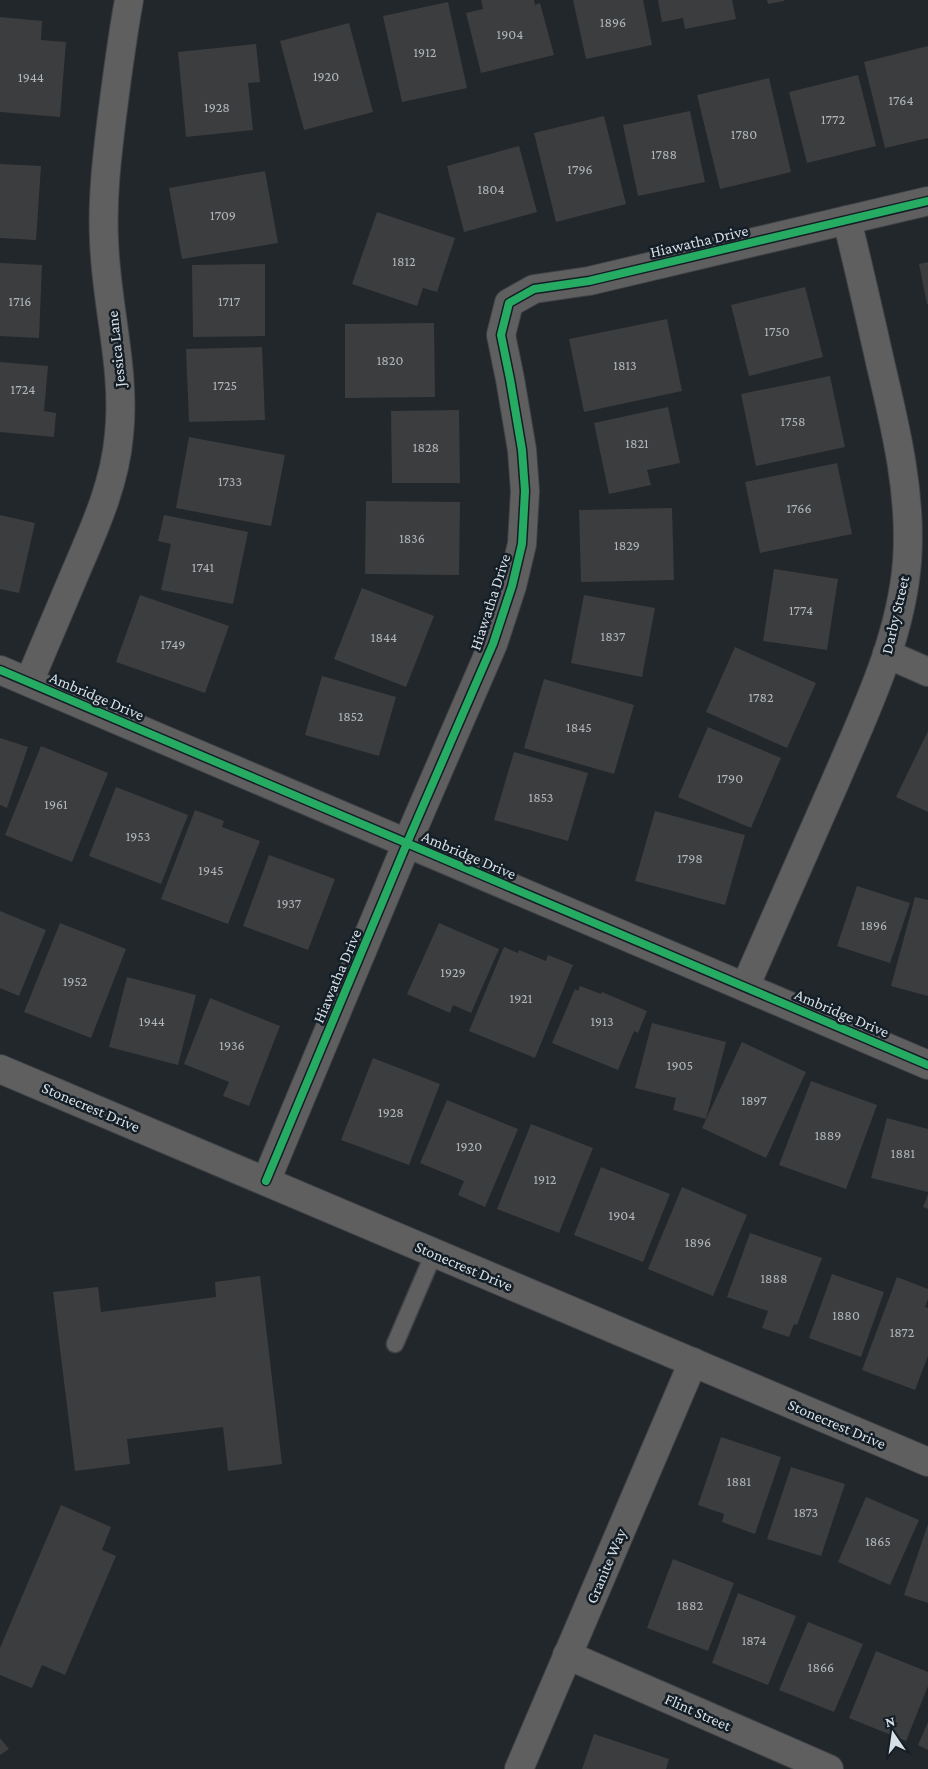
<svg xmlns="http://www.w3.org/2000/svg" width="928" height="1769" viewBox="0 0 928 1769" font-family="'Crimson Pro',serif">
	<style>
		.building { fill: #3c3d3e }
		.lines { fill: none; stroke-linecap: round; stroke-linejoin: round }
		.service-casing { stroke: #404449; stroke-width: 19 }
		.minor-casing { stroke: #404449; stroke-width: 30 }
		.service { stroke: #605f5f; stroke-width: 16 }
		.minor { stroke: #605f5f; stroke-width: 28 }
		.cycleway-casing { stroke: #141e27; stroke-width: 11 }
		.cycleway { stroke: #26ab63; stroke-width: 8 }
		.labels { text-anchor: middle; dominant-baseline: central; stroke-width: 5; stroke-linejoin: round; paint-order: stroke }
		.number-label { font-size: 14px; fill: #b1b6bb }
		.street-label { font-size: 16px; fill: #d8dfe5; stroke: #141e27 }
	</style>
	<rect width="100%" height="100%" fill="#22272c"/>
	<g class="building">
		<path d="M481,0H534L535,5L540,3L554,55L481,73L466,13L483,9Z"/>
		<path d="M573,0H643L652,45L586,59Z"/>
		<path d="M658,0H732L736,19L685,29L683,18L662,22Z"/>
		<path d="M767,0H784V1L768,4Z"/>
		<path d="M448,2L467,88L402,102L383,16Z"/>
		<path d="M0,17L42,21L41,40L66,42L60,117L0,112Z"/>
		<path d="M349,23L373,112L304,130L280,41Z"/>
		<path d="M256,44L260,82L248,83L253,130L186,137L178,52Z"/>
		<path d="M928,46V138L885,148L864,62Z"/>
		<path d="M858,75L876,146L807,163L789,92Z"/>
		<path d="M769,78L791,172L720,189L697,95Z"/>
		<path d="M690,111L705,182L638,196L623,125Z"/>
		<path d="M604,116L626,204L556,222L534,133Z"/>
		<path d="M519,146L537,212L464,232L447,166Z"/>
		<path d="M0,164L41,166L36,240L0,238Z"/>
		<path d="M265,171L278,243L182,259L169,188Z"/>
		<path d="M377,212L455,238L437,292L423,288L417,306L352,284Z"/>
		<path d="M928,262V304H927L919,264Z"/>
		<path d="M0,263L42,265L39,338L0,336Z"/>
		<path d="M265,264V336L193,337L192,265Z"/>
		<path d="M805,287L823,357L749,376L731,305Z"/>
		<path d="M667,319L682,391L584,412L569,339Z"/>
		<path d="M434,323L435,397L345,398V324Z"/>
		<path d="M262,347L265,420L189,422L186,349Z"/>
		<path d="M0,362L48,366L44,411L56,413L54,437L0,432Z"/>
		<path d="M830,376L845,447L756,466L741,394Z"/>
		<path d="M668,407L680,463L647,470L651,485L609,494L594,423Z"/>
		<path d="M459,410L460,483H392L391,411Z"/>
		<path d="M189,437L285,455L271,526L176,508Z"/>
		<path d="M837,463L852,534L760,553L745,482Z"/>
		<path d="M366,501L460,502L459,575L365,574Z"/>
		<path d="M672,508L674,580L581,582L579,510Z"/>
		<path d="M0,515L35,523L19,593L0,589Z"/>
		<path d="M164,515L248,532L233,604L161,590L171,544L158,541Z"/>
		<path d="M774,569L838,579L827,650L763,641Z"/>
		<path d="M362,588L434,616L406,687L334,659Z"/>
		<path d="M140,595L229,626L205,693L116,662Z"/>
		<path d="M584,595L655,608L642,677L571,663Z"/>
		<path d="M735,647L816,683L787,748L706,712Z"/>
		<path d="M322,676L396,697L379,756L305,735Z"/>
		<path d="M544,679L634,705L614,774L524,748Z"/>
		<path d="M708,727L781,758L751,828L678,797Z"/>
		<path d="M928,731V812L896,797Z"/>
		<path d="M0,738L28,747L7,808L0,805Z"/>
		<path d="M41,746L108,773L72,862L5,835Z"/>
		<path d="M514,752L588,773L568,841L494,820Z"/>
		<path d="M116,787L188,815L161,884L89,856Z"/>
		<path d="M195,810L224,821L222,827L260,841L228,924L161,899Z"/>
		<path d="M655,811L745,835L725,905L635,881Z"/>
		<path d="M269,855L335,879L308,950L243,926Z"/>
		<path d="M857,886L910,903L890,963L837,946Z"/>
		<path d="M915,897L928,900V996L891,986Z"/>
		<path d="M0,911L46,930L19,996L0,988Z"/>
		<path d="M60,923L126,949L91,1038L24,1012Z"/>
		<path d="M439,923L499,949L471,1013L453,1005L450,1013L407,994Z"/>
		<path d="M504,947L518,953L519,950L546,961L548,955L573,965L535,1058L469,1031Z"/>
		<path d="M127,977L196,995L178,1065L109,1047Z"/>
		<path d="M580,986L601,994L602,992L647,1011L638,1033L634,1031L618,1070L552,1043L575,989L578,991Z"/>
		<path d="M210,998L280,1026L249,1106L223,1096L229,1082L184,1064Z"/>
		<path d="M652,1023L726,1042L706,1119L673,1110L676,1098L635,1088Z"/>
		<path d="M742,1042L806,1072L766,1158L702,1128Z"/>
		<path d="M373,1058L440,1084L409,1165L341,1140Z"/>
		<path d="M811,1081L877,1105L846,1189L779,1165Z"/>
		<path d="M447,1100L518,1129L485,1207L458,1195L464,1181L420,1163Z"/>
		<path d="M887,1118L928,1129V1192L871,1178Z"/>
		<path d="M531,1124L593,1148L559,1233L497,1209Z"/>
		<path d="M601,1167L670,1194L643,1262L574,1235Z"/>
		<path d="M682,1187L747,1215L713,1296L648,1269Z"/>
		<path d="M928,1194V1209L923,1207Z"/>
		<path d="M750,1233L822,1258L797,1325L794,1324L789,1337L762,1328L768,1311L727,1297Z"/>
		<path d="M832,1274L884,1292L861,1357L809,1338Z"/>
		<path d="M260,1276L282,1464L228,1471L223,1427L127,1439L130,1464L75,1471L53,1292L98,1287L101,1312L216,1297L215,1282Z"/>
		<path d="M897,1277L928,1289V1299L925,1307L928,1308V1356L915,1390L862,1370Z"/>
		<path d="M721,1437L781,1457L755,1534L722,1522L724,1514L698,1505Z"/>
		<path d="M791,1467L845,1484L821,1556L767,1539Z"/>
		<path d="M866,1497L919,1520L890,1585L838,1562Z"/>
		<path d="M61,1505L111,1527L102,1550L116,1556L65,1675L42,1665L32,1688L0,1675V1648Z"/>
		<path d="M928,1524V1603L904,1595Z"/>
		<path d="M673,1559L734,1583L708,1651L647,1628Z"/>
		<path d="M738,1593L796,1616L768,1685L712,1663Z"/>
		<path d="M808,1622L863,1644L834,1712L779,1690Z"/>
		<path d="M876,1651L928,1672V1686L906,1741L849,1718Z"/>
		<path d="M928,1722V1750L918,1745Z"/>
		<path d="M594,1734L669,1759L666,1769H582Z"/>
		<path d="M0,1738L9,1749L0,1755Z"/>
	</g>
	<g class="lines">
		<g class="service-casing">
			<path id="service" d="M395,1344L434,1253"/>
		</g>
		<g class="minor-casing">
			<g id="minor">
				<path d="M887,654L928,672"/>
				<path d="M0,670L928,1065"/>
				<path d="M29,682C45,645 60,608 76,571C95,527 115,483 119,435C126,369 106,306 104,240C102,198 107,157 112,116C117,77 122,38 129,0"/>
				<path d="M745,987C775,918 805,849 836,780C866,710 901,638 907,562C912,496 896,429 881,366C870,317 859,269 847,220"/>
				<path d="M0,1069L928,1462"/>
				<path d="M266,1181L407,843L493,644L512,586L522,544L525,491L522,450L510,379L501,335L509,303L534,289L589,281L928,201"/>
				<path d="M567,1655L829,1769"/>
				<path d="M519,1769L693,1362"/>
			</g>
		</g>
		<use href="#service" class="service"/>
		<use href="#minor" class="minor"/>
		<g class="cycleway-casing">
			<g id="cycleway">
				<path d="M0,670L928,1065"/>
				<path d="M266,1181L407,843L493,644L512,586L522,544L525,491L522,450L510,379L501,335L509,303L534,289L589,281L928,201"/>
			</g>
		</g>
		<use href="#cycleway" class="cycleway"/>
	</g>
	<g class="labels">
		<g class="number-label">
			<text x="613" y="22">1896</text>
			<text x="510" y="34">1904</text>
			<text x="425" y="52">1912</text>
			<text x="326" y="76">1920</text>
			<text x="31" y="77">1944</text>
			<text x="901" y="100">1764</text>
			<text x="217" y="107">1928</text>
			<text x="833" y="119">1772</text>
			<text x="744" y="134">1780</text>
			<text x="664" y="154">1788</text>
			<text x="580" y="169">1796</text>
			<text x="491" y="189">1804</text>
			<text x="223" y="215">1709</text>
			<text x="404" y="261">1812</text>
			<text x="20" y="301">1716</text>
			<text x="229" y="301">1717</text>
			<text x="777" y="331">1750</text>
			<text x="390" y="360">1820</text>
			<text x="625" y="365">1813</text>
			<text x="225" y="385">1725</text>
			<text x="23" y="389">1724</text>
			<text x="793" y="421">1758</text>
			<text x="637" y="443">1821</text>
			<text x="426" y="447">1828</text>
			<text x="230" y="481">1733</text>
			<text x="799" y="508">1766</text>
			<text x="412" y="538">1836</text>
			<text x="627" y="545">1829</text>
			<text x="203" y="567">1741</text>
			<text x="801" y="610">1774</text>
			<text x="613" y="636">1837</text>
			<text x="384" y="637">1844</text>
			<text x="173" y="644">1749</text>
			<text x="761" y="697">1782</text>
			<text x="351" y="716">1852</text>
			<text x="579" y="727">1845</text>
			<text x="730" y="778">1790</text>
			<text x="541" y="797">1853</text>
			<text x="56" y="804">1961</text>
			<text x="138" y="836">1953</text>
			<text x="690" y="858">1798</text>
			<text x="211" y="870">1945</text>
			<text x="289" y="903">1937</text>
			<text x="874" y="925">1896</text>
			<text x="453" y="972">1929</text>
			<text x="75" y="981">1952</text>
			<text x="521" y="998">1921</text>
			<text x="152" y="1021">1944</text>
			<text x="602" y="1021">1913</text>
			<text x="232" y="1045">1936</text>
			<text x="680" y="1065">1905</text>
			<text x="754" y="1100">1897</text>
			<text x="391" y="1112">1928</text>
			<text x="828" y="1135">1889</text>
			<text x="469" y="1146">1920</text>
			<text x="903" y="1153">1881</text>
			<text x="545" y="1179">1912</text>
			<text x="622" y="1215">1904</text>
			<text x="698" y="1242">1896</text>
			<text x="774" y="1278">1888</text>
			<text x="846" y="1315">1880</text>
			<text x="902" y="1332">1872</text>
			<text x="739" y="1481">1881</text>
			<text x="806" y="1512">1873</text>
			<text x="878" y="1541">1865</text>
			<text x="690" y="1605">1882</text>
			<text x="754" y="1640">1874</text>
			<text x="821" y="1667">1866</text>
		</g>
		<g class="street-label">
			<text transform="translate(699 241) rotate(-13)">Hiawatha Drive</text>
			<text transform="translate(116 349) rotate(-96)">Jessica Lane</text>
			<text transform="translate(490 602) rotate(-72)">Hiawatha Drive</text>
			<text transform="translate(895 615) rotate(-77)">Darby Street</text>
			<text transform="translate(97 696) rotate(23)">Ambridge Drive</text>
			<text transform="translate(469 855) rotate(23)">Ambridge Drive</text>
			<text transform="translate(337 976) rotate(-67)">Hiawatha Drive</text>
			<text transform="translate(842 1013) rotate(23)">Ambridge Drive</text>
			<text transform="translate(91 1107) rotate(23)">Stonecrest Drive</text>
			<text transform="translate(464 1266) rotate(23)">Stonecrest Drive</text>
			<text transform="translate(837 1424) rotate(23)">Stonecrest Drive</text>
			<text transform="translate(606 1566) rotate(-67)">Granite Way</text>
			<text transform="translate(698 1712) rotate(24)">Flint Street</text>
		</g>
	</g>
	<g transform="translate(893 1734) rotate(347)" stroke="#141e27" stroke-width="4" paint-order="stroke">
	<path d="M0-4L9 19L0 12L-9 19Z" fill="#d8dfe5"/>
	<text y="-8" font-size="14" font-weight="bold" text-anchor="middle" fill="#d8dfe5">N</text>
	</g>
</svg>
